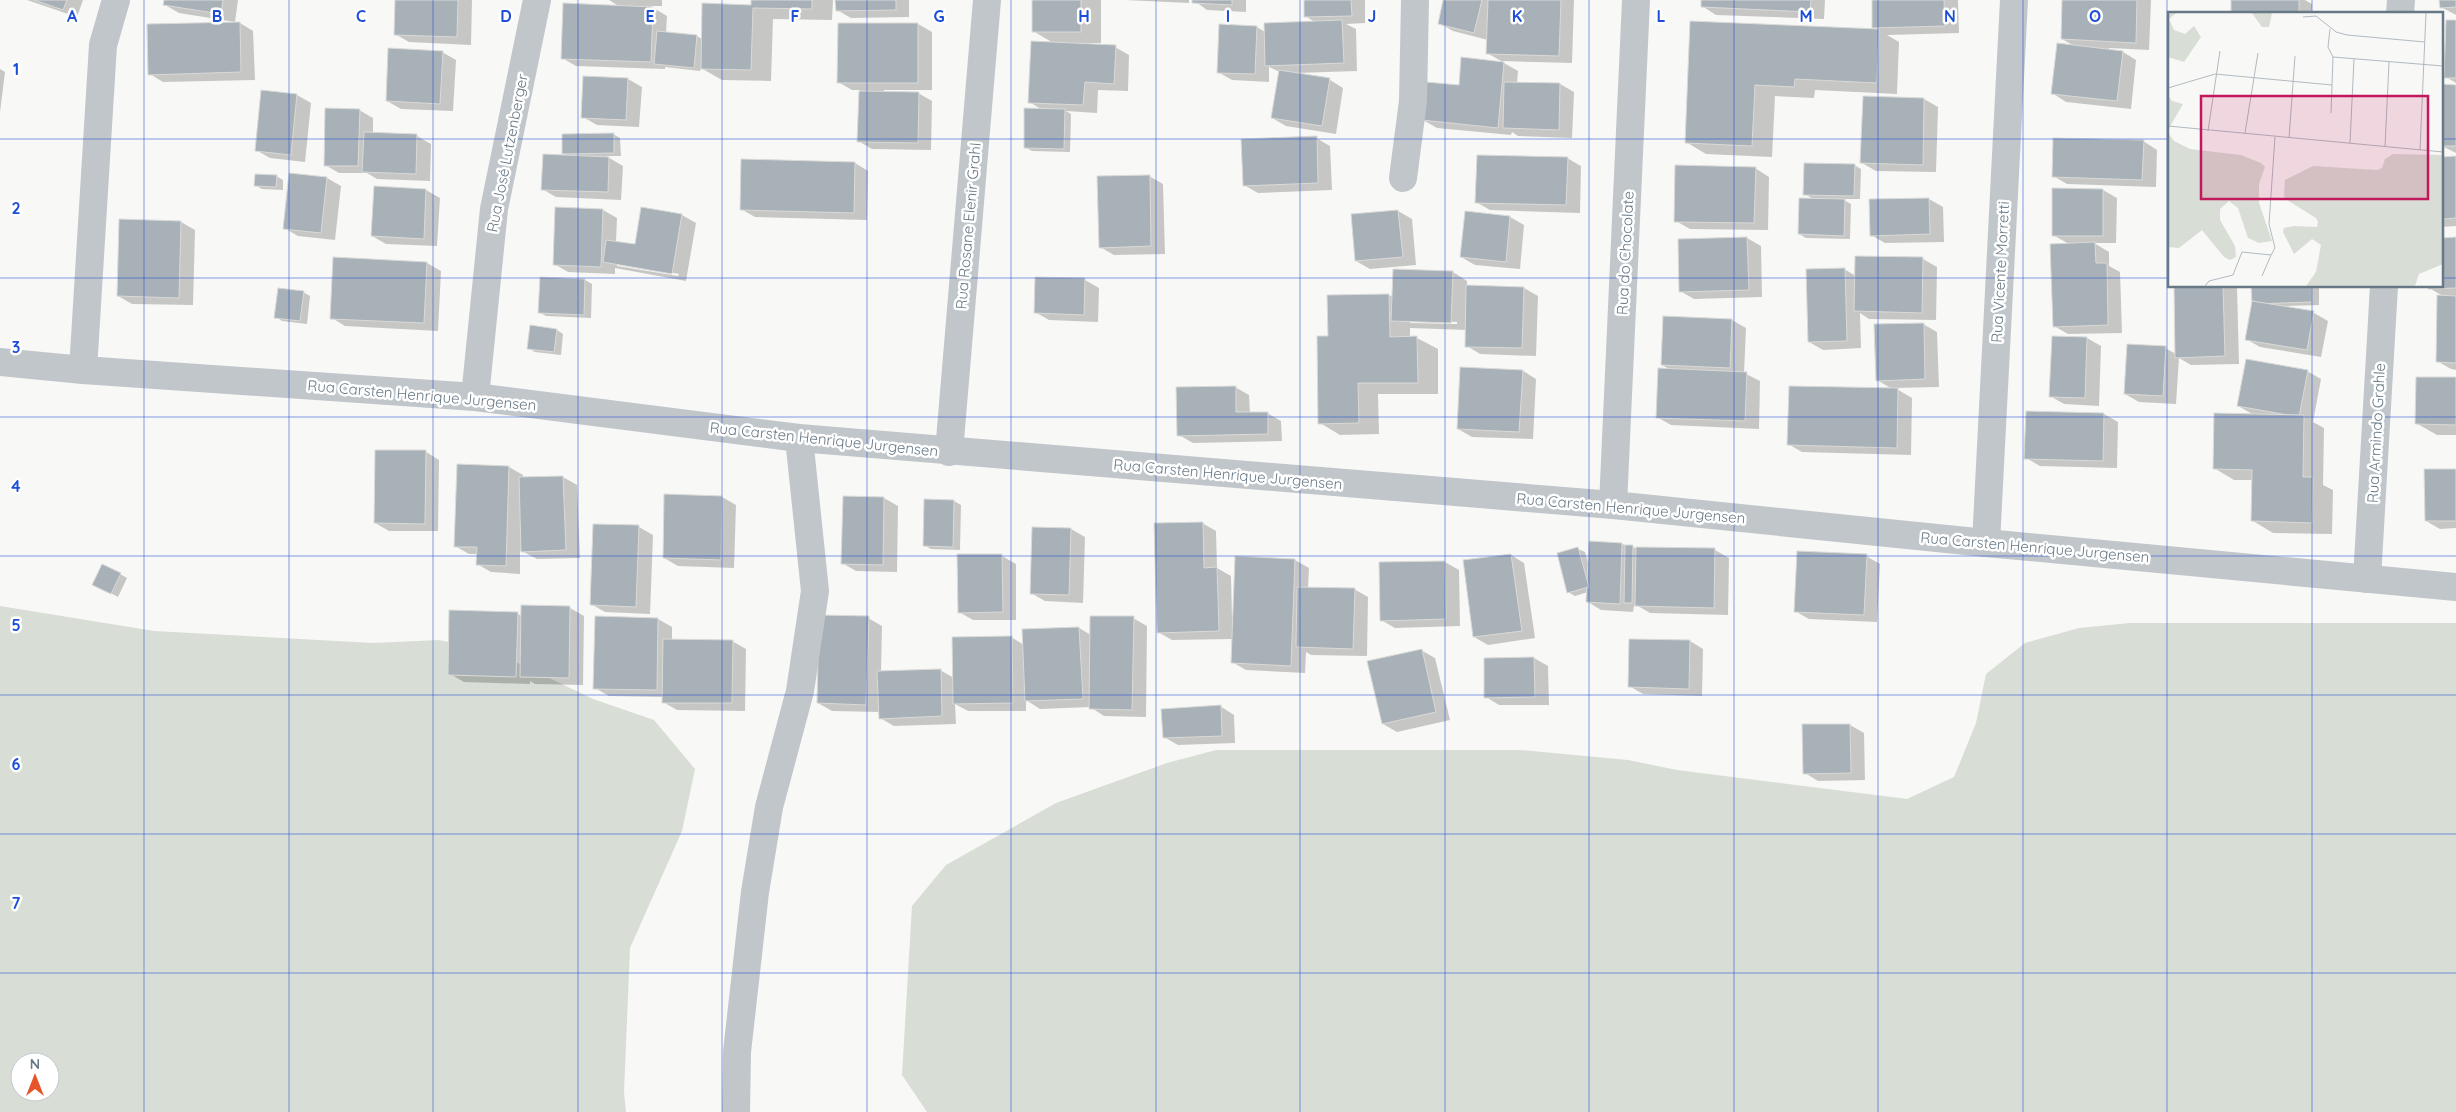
<svg xmlns="http://www.w3.org/2000/svg" width="2456" height="1112" viewBox="0 0 2456 1112" font-family="Quicksand,sans-serif">
	<style>
		.green { fill: #d8ddd5; fill-rule: evenodd }
		.shadow { fill: #0003; fill-rule: evenodd }
		.building { fill: #a8b1b7; stroke: #dadad8 }
		.lines { fill: none; stroke-linecap: round; stroke-linejoin: round }
		.street { stroke: #c1c6ca; stroke-width: 28 }
		.grid { fill: none; stroke: #1d4ed8; stroke-width: 1; stroke-opacity: 0.55 }
		.labels { text-anchor: middle; dominant-baseline: central; stroke-width: 5; stroke-linejoin: round; paint-order: stroke }
		.street-label { font-size: 15px; fill: #677987; stroke: #fff }
		.inset-road { fill: none; stroke: #b1bac0; stroke-width: 1 }
		.view { fill: #c2185b; fill-opacity: 0.15; stroke: #c2185b; stroke-width: 2.5 }
		.inset-edge { fill: none; stroke: #677987; stroke-width: 2.5 }
		.grid-label { font-size: 16px; text-anchor: middle; font-weight: bold; fill: #1d4ed8; stroke: #fff; stroke-width: 5; stroke-linejoin: round; paint-order: stroke }
	</style>
	<rect width="100%" height="100%" fill="#f8f8f6"/>
	<g class="green">
		<path d="M0,606L154,631L373,643L439,640L497,653L593,699L654,720L695,769L682,831L630,948L624,1092L626,1112H0ZM20,1062H50V1092H20Z"/>
		<path d="M2130,623H2456V1112H927L902,1075L912,906L946,865L1056,803L1167,763L1216,750H1520L1628,760L1677,770L1907,799L1954,777L1976,723L1986,674L2025,643L2079,628Z"/>
	</g>
	<g class="shadow">
		<path d="M27,0H83L77,17Z"/>
		<path d="M165,0H238L235,22L179,13L165,5Z"/>
		<path d="M396,0H472L471,45L409,42L395,34Z"/>
		<path d="M609,0H662V6H650L667,16L666,33L697,36L702,39L752,6V0H833L832,20L773,19L771,81L722,80L701,68L700,71L665,67V69L576,66L562,58L620,7Z"/>
		<path d="M837,0H909V17L851,18L837,10Z"/>
		<path d="M1033,0H1101V43H1077V45L1115,47L1129,55L1128,91L1098,90L1097,113L1066,111L1071,114L1070,152L1032,151L1025,147L1043,110L1029,102L1055,44L1033,31Z"/>
		<path d="M1125,0H1189V3Z"/>
		<path d="M1193,0H1246V12L1207,10Z"/>
		<path d="M1305,0H1365V23L1346,24L1356,29L1357,71L1296,73L1330,80L1343,88L1336,134L1286,126L1272,118L1280,72L1269,67V82L1232,80L1218,72L1220,25L1257,27L1265,32L1315,22L1305,16Z"/>
		<path d="M1444,0H1574L1572,63L1501,61L1487,53L1488,40L1453,31L1439,23Z"/>
		<path d="M1702,0H1825L1824,19L1716,15L1702,6Z"/>
		<path d="M1873,0H1958L1959,33L1887,35L1899,42L1897,94L1815,90L1814,98L1775,96L1772,157L1706,154L1686,142L1691,22L1879,30L1874,27Z"/>
		<path d="M2064,0H2151L2149,50L2109,48V50L2123,52L2136,60L2131,109L2066,102L2052,93L2076,47L2062,39Z"/>
		<path d="M2232,0H2305L2312,4V14H2232Z"/>
		<path d="M2441,0H2456V15L2441,7Z"/>
		<path d="M2456,21V83L2446,77Z"/>
		<path d="M240,23L253,31L255,80L163,82L150,74Z"/>
		<path d="M918,24L932,32V90H884V93H918L932,101L931,150L872,149L858,141L860,90H852L838,82Z"/>
		<path d="M442,52L456,60L453,111L401,109L387,101Z"/>
		<path d="M1462,59L1504,63L1518,71L1517,83L1560,84L1574,92L1572,138L1518,136L1512,132L1511,135L1437,128L1423,120L1460,86Z"/>
		<path d="M0,69L5,72L0,112Z"/>
		<path d="M628,79L642,87L639,127L597,125L583,117Z"/>
		<path d="M2456,86V153L2442,146Z"/>
		<path d="M262,92L297,95L311,103L305,162L270,158L256,150Z"/>
		<path d="M1924,99L1938,107L1936,172L1876,171L1862,163Z"/>
		<path d="M359,110L373,118V133L417,136L431,144L430,181L377,179L367,173H339L325,165Z"/>
		<path d="M613,134L620,138L621,156H606L623,166L621,200L556,197L542,189L568,156L563,153Z"/>
		<path d="M1316,138L1330,146L1332,190L1258,193L1244,185Z"/>
		<path d="M2143,141L2157,150L2156,187L2067,184L2053,176Z"/>
		<path d="M2456,157V226L2442,227V158Z"/>
		<path d="M1567,158L1581,166L1580,213L1490,210L1476,202Z"/>
		<path d="M855,163L868,171L867,220L755,217L741,209Z"/>
		<path d="M1854,165L1861,169L1860,199H1842L1851,204L1850,239L1806,238L1799,234L1813,199L1805,194Z"/>
		<path d="M1755,168L1769,177L1768,230L1690,229L1676,221Z"/>
		<path d="M290,175L327,178L341,186L335,240L298,236L284,228Z"/>
		<path d="M276,176L283,180V190L262,189L255,185Z"/>
		<path d="M1149,176L1163,184L1165,254L1114,255L1100,247Z"/>
		<path d="M375,188L426,190L440,198L437,246L386,244L372,236Z"/>
		<path d="M2053,190H2103L2117,198L2116,243H2094L2109,252V266L2120,272L2122,333L2068,334L2054,326L2069,244L2053,235Z"/>
		<path d="M1929,199L1943,207L1944,242L1885,243L1871,235L1870,200Z"/>
		<path d="M603,210L617,218L616,242L636,246L682,215L696,223L686,281L615,268V274L568,272L554,264ZM617,263L679,274L678,276L617,266Z"/>
		<path d="M1398,211L1412,219L1416,265L1370,269L1356,261L1352,215Z"/>
		<path d="M1510,217L1524,225L1520,269L1475,265L1461,257Z"/>
		<path d="M181,222L195,230L193,305L132,304L118,296Z"/>
		<path d="M1747,238L1761,246L1762,297L1694,299L1680,291Z"/>
		<path d="M2456,239V370L2451,369L2437,361L2443,296L2429,288L2442,286Z"/>
		<path d="M1923,259L1937,267L1936,320L1869,319L1860,313L1861,348L1823,350L1809,342L1844,269L1856,276Z"/>
		<path d="M427,263L441,271L438,331L345,326L332,318Z"/>
		<path d="M1453,272L1467,281V286L1524,288L1538,296L1536,356L1480,354L1467,346V330L1410,328V338H1417L1438,349V394H1378L1379,434L1340,435L1320,423L1330,338L1389,295L1393,297ZM1410,320L1457,322V324L1410,323Z"/>
		<path d="M541,278L585,280L592,284L591,318L546,316L539,312Z"/>
		<path d="M1085,280L1099,288L1098,322L1049,320L1035,312Z"/>
		<path d="M2175,286H2237L2239,364L2191,365L2179,358L2176,404L2139,402L2125,394L2165,348L2176,354Z"/>
		<path d="M2253,286H2319V305L2284,306L2314,313L2328,321L2321,357L2260,347L2246,339L2253,300Z"/>
		<path d="M303,292L310,296L307,324L282,321L276,317Z"/>
		<path d="M1732,320L1746,328L1744,373L1760,381L1759,429L1671,425L1657,417L1671,370L1662,365Z"/>
		<path d="M1923,324L1937,332L1939,387L1895,388L1912,398L1911,455L1802,452L1788,444L1894,390L1877,380Z"/>
		<path d="M557,330L563,334L561,355L535,352L528,348Z"/>
		<path d="M2087,338L2101,346L2099,406L2064,404L2050,396Z"/>
		<path d="M1523,371L1536,379L1533,439L1472,437L1458,429Z"/>
		<path d="M2307,371L2321,379L2313,422L2324,428L2323,485L2333,490L2332,534L2273,533L2253,521L2254,480H2234L2214,468L2256,416L2238,406Z"/>
		<path d="M2456,378V435H2437L2416,423Z"/>
		<path d="M1235,387L1249,395L1250,413H1267L1281,421L1282,441L1193,443L1179,435Z"/>
		<path d="M2027,412L2104,414L2118,422L2117,468L2040,466L2026,458Z"/>
		<path d="M426,452L439,460L438,531H389L375,523Z"/>
		<path d="M458,465L509,467L523,475V479L563,477L577,485L580,558L537,559L520,550V574L491,572L477,564L478,554H469L455,546Z"/>
		<path d="M2456,470V528L2440,529L2426,521Z"/>
		<path d="M665,496L722,497L736,505L734,568L678,566L664,558Z"/>
		<path d="M884,498L898,506L897,572L856,571L842,563Z"/>
		<path d="M925,500L954,501L961,505L960,550L931,549L924,545Z"/>
		<path d="M1202,523L1216,531L1217,568L1231,576L1232,617H1234L1236,558L1295,560L1309,568L1308,588L1354,589L1368,597L1367,656L1311,655L1306,652L1305,673L1246,670L1232,662L1233,639L1172,640L1158,632Z"/>
		<path d="M639,527L653,535L650,614L605,612L591,604Z"/>
		<path d="M1033,529H1071L1085,537L1083,603L1045,601L1031,593Z"/>
		<path d="M1590,543L1622,544L1636,548L1715,550L1729,558L1728,615L1650,613L1638,606H1634L1633,612L1601,610L1588,602V592L1575,596L1568,592L1578,549L1585,552L1589,566Z"/>
		<path d="M1511,555L1524,563L1535,638L1488,645L1474,637Z"/>
		<path d="M1002,556L1016,564V620H973L959,612Z"/>
		<path d="M1866,556L1880,564L1877,622L1809,619L1795,611Z"/>
		<path d="M1445,562L1459,570L1460,626L1395,628L1381,620Z"/>
		<path d="M120,574L127,578L118,597L101,588Z"/>
		<path d="M523,606L570,608L584,616L583,685L535,684L530,681V684L464,682L450,674L518,614L522,616Z"/>
		<path d="M596,618L658,619L672,627V641H732L746,649L745,711L677,710L663,702V697L609,696L595,688Z"/>
		<path d="M868,618L882,626L881,672L940,670L954,678L1011,637L1024,645V631L1079,628L1091,635L1133,618L1147,626L1146,717L1104,716L1090,707L1040,709L1026,700V711H968L955,704L956,724L894,726L880,718V712L832,711L818,703Z"/>
		<path d="M1690,641L1703,649L1702,696L1643,694L1629,686Z"/>
		<path d="M1421,650L1435,658L1450,720L1397,732L1383,724Z"/>
		<path d="M1534,658L1548,666L1549,705H1499L1486,697L1485,660Z"/>
		<path d="M1220,706L1234,715L1235,743L1178,745L1164,737Z"/>
		<path d="M1850,725L1864,733L1865,780L1818,781L1805,773Z"/>
	</g>
	<g class="building">
		<path d="M34,0H67L63,10Z"/>
		<path d="M164,0H223L221,14L163,5Z"/>
		<path d="M395,0H458L457,37L394,35Z"/>
		<path d="M751,0H812V9L753,8L751,70L701,69L702,3L751,5Z"/>
		<path d="M835,0H896V10L836,11Z"/>
		<rect x="1032" y="0" width="49" height="32"/>
		<path d="M1192,0H1232V5L1192,3Z"/>
		<path d="M1304,0H1351L1352,16L1304,17Z"/>
		<path d="M1443,0H1482L1474,33L1438,24Z"/>
		<path d="M1488,0H1561L1559,56L1486,54Z"/>
		<path d="M1701,0H1811L1810,12L1701,7Z"/>
		<path d="M1872,0H1944L1945,26L1872,28Z"/>
		<path d="M2062,0H2137L2136,43L2061,39Z"/>
		<rect x="2231" y="0" width="68" height="14"/>
		<path d="M2439,0H2456V7L2440,8Z"/>
		<path d="M563,3L653,7L651,62L561,59Z"/>
		<path d="M1342,20L1344,63L1265,66L1264,23Z"/>
		<path d="M2446,20H2456V78H2444Z"/>
		<path d="M1690,21L1879,29L1877,83L1795,79L1794,87L1755,85L1752,146L1685,143Z"/>
		<path d="M240,22L241,72L148,75L147,24Z"/>
		<path d="M838,23H918V83H837Z"/>
		<path d="M1219,24L1257,26L1255,74L1217,73Z"/>
		<path d="M657,31L697,35L694,68L654,64Z"/>
		<path d="M1031,41L1116,45L1114,84L1085,82L1083,105L1028,103Z"/>
		<path d="M2057,43L2123,51L2117,101L2051,94Z"/>
		<path d="M388,48L443,51L440,104L386,101Z"/>
		<path d="M1461,57L1504,62L1498,128L1422,120L1426,82L1459,85Z"/>
		<path d="M1279,70L1330,78L1322,126L1271,118Z"/>
		<path d="M583,76L628,78L626,120L581,118Z"/>
		<path d="M1504,82L1560,83L1559,130L1503,128Z"/>
		<path d="M2442,84L2456,85V146H2442Z"/>
		<path d="M261,90L297,94L291,155L255,151Z"/>
		<path d="M859,91L919,92L918,143L857,142Z"/>
		<path d="M1863,96L1924,98L1923,165L1860,163Z"/>
		<path d="M325,108L360,109L358,166H324Z"/>
		<path d="M1024,108L1065,109L1064,149L1024,148Z"/>
		<path d="M364,132L417,134L416,174L362,172Z"/>
		<path d="M614,133V153L562,154V134Z"/>
		<path d="M1317,136L1318,183L1243,186L1241,139Z"/>
		<path d="M2053,138L2144,140L2142,180L2052,177Z"/>
		<path d="M543,154L609,157L608,192L541,190Z"/>
		<path d="M1477,155L1568,157L1566,205L1475,203Z"/>
		<path d="M2456,156V218L2442,219V157Z"/>
		<path d="M741,159L855,162L854,213L740,210Z"/>
		<path d="M1804,163L1855,164L1854,196L1803,195Z"/>
		<path d="M1675,165L1756,167L1754,223L1674,222Z"/>
		<path d="M289,173L327,177L321,233L283,229Z"/>
		<path d="M255,174L277,175L276,187L254,186Z"/>
		<path d="M1150,175L1151,246L1099,248L1097,176Z"/>
		<path d="M374,186L426,189L424,239L371,236Z"/>
		<path d="M2052,188L2103,189V236H2052Z"/>
		<path d="M1799,198L1845,199L1844,236L1798,234Z"/>
		<path d="M1929,198L1930,234L1870,236L1869,199Z"/>
		<path d="M555,207L603,209L601,267L553,265Z"/>
		<path d="M641,207L682,214L672,274L603,262L606,240L635,244Z"/>
		<path d="M1398,210L1403,257L1355,261L1351,214Z"/>
		<path d="M1465,211L1510,216L1506,262L1460,257Z"/>
		<path d="M119,219L181,221L179,298L117,296Z"/>
		<path d="M1747,237L1749,290L1679,292L1678,239Z"/>
		<path d="M2456,237V288L2428,289V286H2442V238Z"/>
		<path d="M2095,242L2096,263H2107L2108,325L2053,327L2050,244Z"/>
		<path d="M1855,256L1923,257L1922,313L1854,311Z"/>
		<path d="M333,257L427,262L424,323L330,319Z"/>
		<path d="M1845,268L1847,341L1808,342L1806,269Z"/>
		<path d="M1393,269L1453,271L1451,323L1391,321Z"/>
		<path d="M540,277L585,279L584,315L538,313Z"/>
		<path d="M1035,277L1085,278L1084,315L1034,313Z"/>
		<path d="M1466,285L1524,287L1522,348L1465,347Z"/>
		<path d="M2174,286H2223L2225,356L2175,358Z"/>
		<path d="M2251,286H2312V302L2252,304Z"/>
		<path d="M278,288L304,291L300,321L274,318Z"/>
		<path d="M1389,294L1390,337L1417,336L1418,383H1358L1359,423L1318,424L1317,336H1328L1327,295Z"/>
		<path d="M2437,295L2456,296V363L2436,362Z"/>
		<path d="M2252,301L2314,311L2307,350L2245,340Z"/>
		<path d="M1663,316L1732,319L1730,368L1661,365Z"/>
		<path d="M1924,323L1925,379L1876,381L1874,324Z"/>
		<path d="M530,325L557,329L554,352L527,349Z"/>
		<path d="M2052,336L2087,337L2085,398L2049,397Z"/>
		<path d="M2127,344L2166,346L2163,396L2124,394Z"/>
		<path d="M2246,359L2308,370L2299,417L2237,406Z"/>
		<path d="M1460,367L1523,370L1519,432L1457,429Z"/>
		<path d="M1658,368L1747,372L1745,421L1656,418Z"/>
		<path d="M2416,377H2456V425L2415,424Z"/>
		<path d="M1236,386V412H1268V434L1177,436L1176,387Z"/>
		<path d="M1789,386L1898,388L1897,448L1787,445Z"/>
		<path d="M2026,411L2104,413L2103,461L2024,459Z"/>
		<path d="M2214,413L2304,415L2303,477H2313L2312,523L2251,521L2252,470L2213,469Z"/>
		<path d="M375,450H426L425,524L374,523Z"/>
		<path d="M457,464L509,466L506,566L476,565L477,547H454Z"/>
		<path d="M2424,469H2456V521H2425Z"/>
		<path d="M563,476L566,550L521,552L519,477Z"/>
		<path d="M664,494L722,496L721,560L663,558Z"/>
		<path d="M843,496L884,497L883,565L841,564Z"/>
		<path d="M924,499L954,500L953,547L923,546Z"/>
		<path d="M1203,522L1204,568L1217,567L1219,631L1157,633L1154,523Z"/>
		<path d="M593,524L639,525L636,607L590,605Z"/>
		<path d="M1032,527L1071,528L1069,595L1030,594Z"/>
		<path d="M1589,541L1622,543L1620,604L1586,602Z"/>
		<path d="M1625,545H1633L1632,603H1624Z"/>
		<path d="M1578,547L1589,587L1567,593L1557,553Z"/>
		<path d="M1636,547L1715,548L1714,608L1635,606Z"/>
		<path d="M1797,551L1867,554L1864,615L1794,612Z"/>
		<path d="M957,554H1002L1003,612L958,613Z"/>
		<path d="M1511,554L1522,631L1473,637L1463,560Z"/>
		<path d="M1235,556L1295,559L1291,666L1231,663Z"/>
		<path d="M1445,561L1446,619L1380,621L1379,562Z"/>
		<path d="M102,564L121,573L111,594L92,585Z"/>
		<path d="M1297,587L1355,588L1353,649L1296,647Z"/>
		<path d="M521,605L570,606L569,678L520,677Z"/>
		<path d="M449,610L518,612L516,677L448,675Z"/>
		<path d="M819,615L869,616L866,705L817,703Z"/>
		<path d="M595,616L658,618L657,690L593,689Z"/>
		<path d="M1090,616H1134L1132,710L1089,709Z"/>
		<path d="M1079,627L1083,699L1025,701L1022,629Z"/>
		<path d="M1012,636L1013,703L953,704L952,637Z"/>
		<path d="M663,639L733,640L732,703H662Z"/>
		<path d="M1629,639L1690,640L1689,689L1628,687Z"/>
		<path d="M1422,649L1436,712L1382,724L1367,661Z"/>
		<path d="M1534,657L1535,697L1484,698V658Z"/>
		<path d="M941,669L942,716L879,719L877,671Z"/>
		<path d="M1221,705L1222,736L1163,738L1161,709Z"/>
		<path d="M1802,724H1850L1851,773L1803,774Z"/>
	</g>
	<g class="lines">
		<g class="street">
			<path d="M2400,14L2401,0"/>
			<path d="M1403,178L1413,101L1415,0"/>
			<path d="M0,362L83,370L475,397L799,438L1613,505L1986,543L2456,587"/>
			<path d="M83,370L103,45L116,0"/>
			<path d="M475,397L494,209L537,0"/>
			<path d="M949,452L987,0"/>
			<path d="M1613,505L1636,0"/>
			<path d="M1986,543L2014,0"/>
			<path d="M2367,579L2384,286"/>
			<path d="M736,1112L737,1052L755,892L769,807L800,691L815,591L799,438"/>
		</g>
	</g>
	<path class="grid" d="M144,0V1112M289,0V1112M433,0V1112M578,0V1112M722,0V1112M867,0V1112M1011,0V1112M1156,0V1112M1300,0V1112M1445,0V1112M1589,0V1112M1734,0V1112M1878,0V1112M2023,0V1112M2167,0V1112M2312,0V14M0,139H2170M2442,139H2456M0,278H2170M2442,278H2456M2312,286V1112M0,417H2456M0,556H2456M0,695H2456M0,834H2456M0,973H2456"/>
	<g class="labels">
		<g class="street-label">
			<text transform="translate(507 153) rotate(-79)">Rua José Lutzenberger</text>
			<text transform="translate(968 226) rotate(-85)">Rua Rosane Elenir Grahl</text>
			<text transform="translate(1625 253) rotate(-87)">Rua do Chocolate</text>
			<text transform="translate(2000 272) rotate(-87)">Rua Vicente Morretti</text>
			<text transform="translate(422 395) rotate(5)">Rua Carsten Henrique Jurgensen</text>
			<text transform="translate(2376 433) rotate(-87)">Rua Armindo Grahle</text>
			<text transform="translate(824 439) rotate(6)">Rua Carsten Henrique Jurgensen</text>
			<text transform="translate(1228 474) rotate(5)">Rua Carsten Henrique Jurgensen</text>
			<text transform="translate(1631 508) rotate(5)">Rua Carsten Henrique Jurgensen</text>
			<text transform="translate(2035 547) rotate(5)">Rua Carsten Henrique Jurgensen</text>
		</g>
	</g>
	<g transform="translate(2168 12)">
		<rect width="275" height="275" fill="#f8f8f6"/>
		<path d="M0,1H8L1,7L6,18L17,22L26,14L33,25L16,50L0,45ZM84,1H104L101,15H94ZM0,83L4,89L15,92L0,118ZM0,121L6,129L22,137L73,143L93,151L97,155L91,172V191L104,229L91,231L80,226L70,196L61,189L52,197V208L67,234L68,245L62,248L56,245L34,218L11,236L0,235ZM225,142L275,143V252L251,262L247,274H138L148,260L153,233L144,227L126,242L115,220L116,216L126,214L149,215L150,210L148,206L119,188L116,184L117,168L145,154L209,158L214,156L217,147Z" fill="#d8ddd5"/>
		<path class="inset-road" d="M135,5L148,4L168,20L179,23L257,30M162,17L160,35L165,45M165,45L275,54M0,76L47,62L164,73M163,101L165,45M0,114L275,140M40,119L52,39M77,121L90,41M121,126L127,44M182,131L186,47M217,135L221,50M252,138L258,1M94,264L103,243M37,274L41,269L65,263L74,240L103,243L107,236L101,212L107,125"/>
		<path class="view" d="M33,84H260V187H33Z"/>
		<rect width="275" height="275" class="inset-edge"/>
	</g>
	<g class="grid-label">
		<text x="72" y="22">A</text>
		<text x="217" y="22">B</text>
		<text x="361" y="22">C</text>
		<text x="506" y="22">D</text>
		<text x="650" y="22">E</text>
		<text x="795" y="22">F</text>
		<text x="939" y="22">G</text>
		<text x="1084" y="22">H</text>
		<text x="1228" y="22">I</text>
		<text x="1372" y="22">J</text>
		<text x="1517" y="22">K</text>
		<text x="1661" y="22">L</text>
		<text x="1806" y="22">M</text>
		<text x="1950" y="22">N</text>
		<text x="2095" y="22">O</text>
		<text x="16" y="75">1</text>
		<text x="16" y="214">2</text>
		<text x="16" y="353">3</text>
		<text x="16" y="492">4</text>
		<text x="16" y="631">5</text>
		<text x="16" y="770">6</text>
		<text x="16" y="909">7</text>
	</g>
	<g transform="translate(35 1077)"><circle r="24" fill="#ffffff" stroke="#c2c9cf"/>
	<path d="M0-4L9 19L0 12L-9 19Z" fill="#e55529"/>
	<text y="-8" font-size="14" font-weight="bold" text-anchor="middle" fill="#677987">N</text>
	</g>
</svg>
